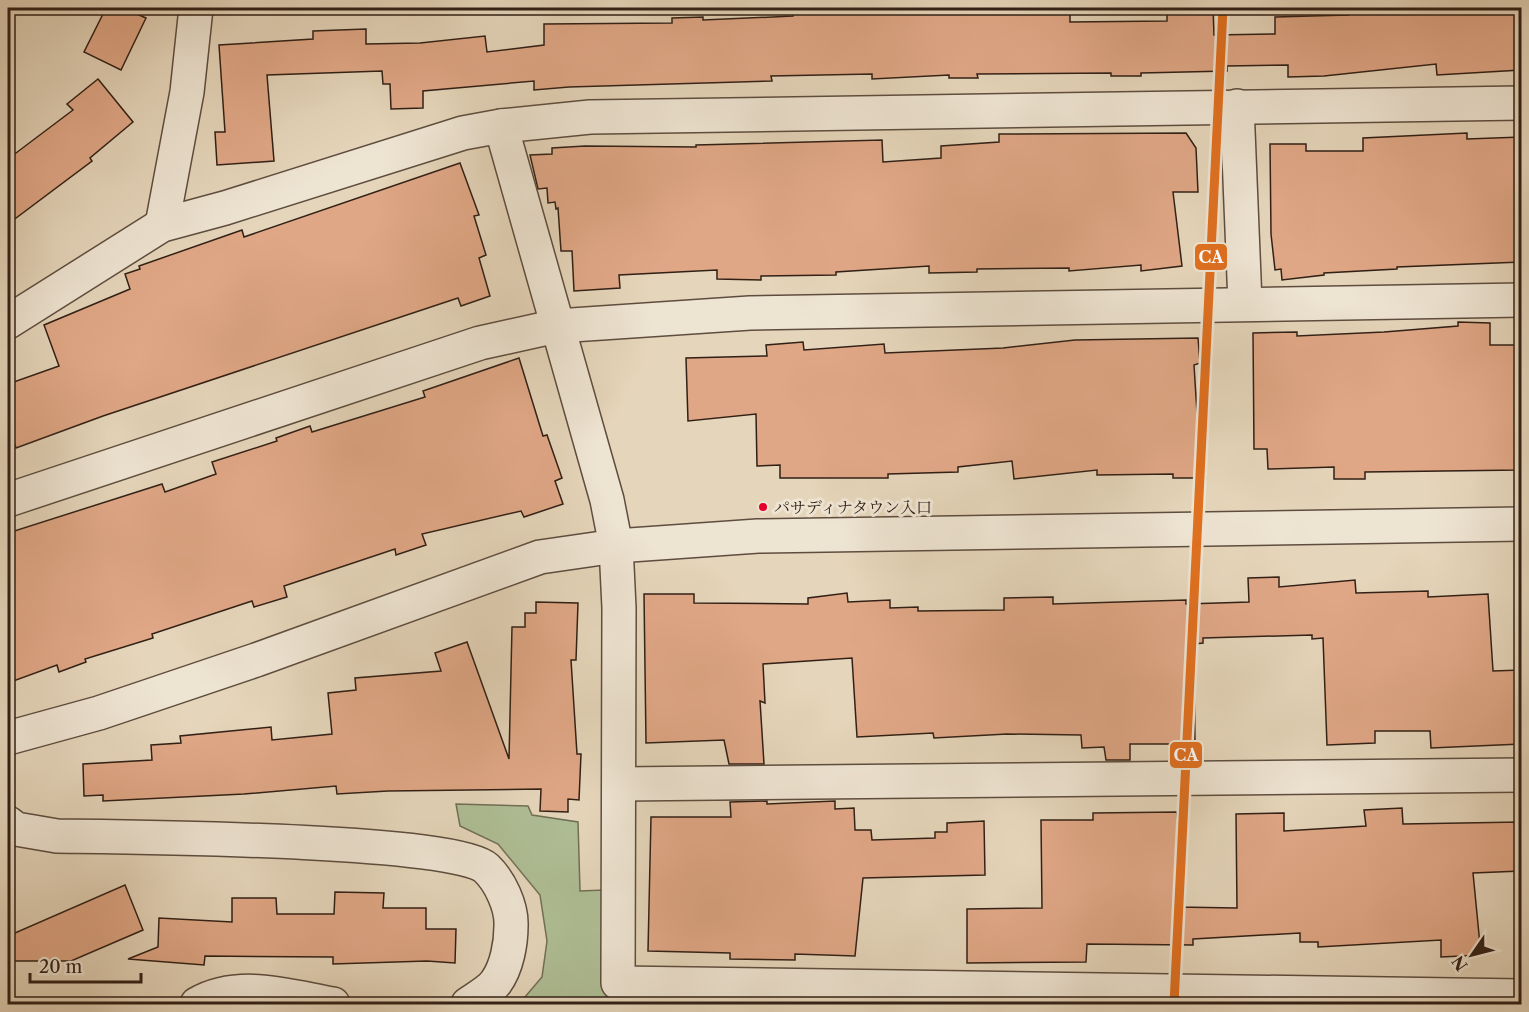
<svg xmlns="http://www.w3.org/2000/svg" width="1529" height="1012" viewBox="0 0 1529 1012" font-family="'Libre Caslon Text','Noto Serif JP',serif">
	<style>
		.green { fill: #afbe95; stroke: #706f56; stroke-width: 1.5 }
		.building { fill: #e0a786; stroke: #312016; stroke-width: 1.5 }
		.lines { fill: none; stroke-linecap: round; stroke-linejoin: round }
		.minor-casing { stroke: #5e4d3f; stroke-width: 36 }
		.minor { stroke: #eee4d2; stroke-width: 33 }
		.rail-1-casing { stroke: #eee4d2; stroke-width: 14 }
		.rail-1 { stroke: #e07020; stroke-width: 9 }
		.bus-dot { fill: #e4002b; stroke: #eee4d2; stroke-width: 2 }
		.labels { text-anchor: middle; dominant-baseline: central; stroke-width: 6; stroke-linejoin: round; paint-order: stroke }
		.bus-label { font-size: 16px; fill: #312016; stroke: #eee4d2; text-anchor: start }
		.line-badge { stroke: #eee4d2; stroke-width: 2 }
		.badge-label { font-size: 16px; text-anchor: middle; font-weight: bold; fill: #fff }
	</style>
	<rect width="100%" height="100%" fill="#e5d5ba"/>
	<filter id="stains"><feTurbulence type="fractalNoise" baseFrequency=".00333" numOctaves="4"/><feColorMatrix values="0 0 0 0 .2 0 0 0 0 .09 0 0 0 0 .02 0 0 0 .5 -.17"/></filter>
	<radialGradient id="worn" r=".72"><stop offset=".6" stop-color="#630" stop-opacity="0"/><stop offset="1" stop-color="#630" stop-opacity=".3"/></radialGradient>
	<path class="green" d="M456,804L528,806L532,815L578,822L580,891L604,890L609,996L764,992L763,1004H519L542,977L547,941L540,895L498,844L460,826Z"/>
	<g class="building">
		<path d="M106,8H123L146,18L121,70L84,52Z"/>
		<path d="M859,8H1070V22L1167,21V9L1213,8L1214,35L1275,34V17L1348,15L1347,8H1461V13L1521,12V70L1437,75L1436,64L1324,76L1288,77V65L1227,66V71L1141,73V76H1111V73L977,74L978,78H949V75L872,79V74L771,76L772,81L569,87L534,90V81L423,91V108L391,109L390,84H383L382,71L267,75L274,161L217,165L215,132H225L219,45L313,39V31L366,29V44L420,43L485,36L487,52L544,45V24L672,23V18L703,17V20L793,16V12L859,11Z"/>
		<path d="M98,79L133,122L90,158L92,161L8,224V159L73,110L67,104Z"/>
		<path d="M1186,133L1196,148L1198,192H1173L1182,266L1141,271V265L1069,271V268L977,269V272L929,273V266L836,272V275L761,276V280L717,279V270L619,275L620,288L574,291L572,251H561L558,208L556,209L555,202L548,203L547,188L538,189L530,155L552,154V148L585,146L696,147V145L882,140L883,162L941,158V146L999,142V134Z"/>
		<path d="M1467,133V139L1521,137V262L1397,267V269L1324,273V275L1282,280L1281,269L1275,270L1271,234L1270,144H1306V151H1363V138Z"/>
		<path d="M460,163L479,215L474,216L486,255L479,258L490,296L461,306L458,298L103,416L16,448L8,424V384L59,366L44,325L130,289L125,274L140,269L139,266L242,230L244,237Z"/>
		<path d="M1458,322L1490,323V345H1521V470L1365,472V479H1334V467L1268,469L1267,449H1254L1253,333L1297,332V336L1384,332L1458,326Z"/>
		<path d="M1198,338L1200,363L1194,365L1198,429H1203L1206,478H1173V474L1097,475V470L1014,479L1012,461L958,467V472L888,474V478H780V465L757,466L756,414L688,421L686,358L767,356L766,345L803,342L804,350L884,344L885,353L1003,348L1075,340Z"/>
		<path d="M519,358L543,436L547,435L562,478L555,481L563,504L524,517L521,511L422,534L426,545L396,555L395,549L284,586L287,597L254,607L252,601L152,634L153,638L85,659L86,662L59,672L57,665L8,683V533L162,484L165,492L216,474L212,462L277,441L276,438L310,426L312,432L425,397L423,391Z"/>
		<path d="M1279,577V587L1355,580L1356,593L1428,591V597L1488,594L1493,671L1521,670V744L1431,748L1430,731H1375V743L1327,745L1323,638L1312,639V635L1203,638V643L1194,644L1195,744H1130V760H1106L1104,747L1082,748L1081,735L1007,734L934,738L933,733L857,737L852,658L763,664L765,703L760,701L764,764H729L724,740L646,743L644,594H694V603L808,604V598L847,593L848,602L890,600V608L918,607V611L1004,610V598L1053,597V604L1186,600V604L1249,602L1248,578Z"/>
		<path d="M536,602L578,603L576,660H571L577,754H581L579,800L568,799V812L540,811L541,789L388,791L337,794L336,786L244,794L103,801V795L84,796L83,764L152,760L151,745L181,743L180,736L271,727L272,740L332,734L328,693L356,690L355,678L441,671L435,653L467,642L509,759L512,627H525V613H536Z"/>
		<path d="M767,801V804L835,801V809L854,808L855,830H871L872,840L935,838V832H947V823L984,821L985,875L863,878L855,956L795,954V960L730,959V953L648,951L651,817H731L730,802Z"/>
		<path d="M1402,808L1403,824L1521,822V871L1473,873L1481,955L1441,957V940L1318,947V942H1300V933L1193,939V945L1087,944L1086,962L967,963V909L1042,908L1041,820H1093V813L1177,812V907L1237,908L1236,814L1284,813V831L1366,826L1364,810Z"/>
		<path d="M125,885L143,930L71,961H8V936Z"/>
		<path d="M335,892L384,893L383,908H426V929H456L455,963L427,961L333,964V957L205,956L204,965L128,959L158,947L159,918L232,922V898H276L277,914H334Z"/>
	</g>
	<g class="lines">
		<g class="minor-casing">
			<g id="minor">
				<path d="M1237,106L1245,303"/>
				<path d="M501,126L607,500L616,546L619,608L618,983L1522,996"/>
				<path d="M162,225L187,92L196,8"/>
				<path d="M8,322L162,225L225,208L463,133L501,126L590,117L1522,103"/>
				<path d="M8,500L480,343L557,326L750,313L1522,300"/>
				<path d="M8,738L99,713L256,660L540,557L616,546L758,536L1522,524"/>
				<path d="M621,784L1522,775"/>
				<path d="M8,823L16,829L57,836C120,837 454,839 486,868C500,881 512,907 511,926C511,943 507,967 496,982C490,991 476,998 468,1004"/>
				<path d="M197,1004C239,980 288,996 333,1004"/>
			</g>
		</g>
		<use href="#minor" class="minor"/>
		<g class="rail-1-casing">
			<path id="rail-1" d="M1174,1004L1223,8"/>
		</g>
		<use href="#rail-1" class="rail-1"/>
	</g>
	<circle class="bus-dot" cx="763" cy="507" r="5"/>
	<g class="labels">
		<g class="bus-label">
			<text x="774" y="507">パサディナタウン入口</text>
		</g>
	</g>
	<g class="line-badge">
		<rect x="1194" y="243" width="34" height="28" rx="6" fill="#e07020"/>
		<rect x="1169" y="741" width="34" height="28" rx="6" fill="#e07020"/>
	</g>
	<g class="badge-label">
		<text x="1211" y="263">CA</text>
		<text x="1186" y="761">CA</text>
	</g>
	<rect width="1529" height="1012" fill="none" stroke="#e5d5ba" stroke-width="30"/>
	<rect x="9" y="9" width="1511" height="994" fill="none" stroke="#312016" stroke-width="3"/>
	<rect x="15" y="15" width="1499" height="982" fill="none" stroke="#312016" stroke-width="1.5"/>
	<g transform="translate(1472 955) rotate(235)" stroke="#eee4d2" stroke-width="4.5" paint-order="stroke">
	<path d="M0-4.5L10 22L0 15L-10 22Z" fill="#312016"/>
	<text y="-9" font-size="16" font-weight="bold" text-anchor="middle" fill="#312016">N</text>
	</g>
	<path d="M30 973v9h111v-9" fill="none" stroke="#312016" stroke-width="3"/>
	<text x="39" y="973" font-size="18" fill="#312016" stroke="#eee4d2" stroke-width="4.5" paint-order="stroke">20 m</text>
	<rect width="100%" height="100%" filter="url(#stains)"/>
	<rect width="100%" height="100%" fill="url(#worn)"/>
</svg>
